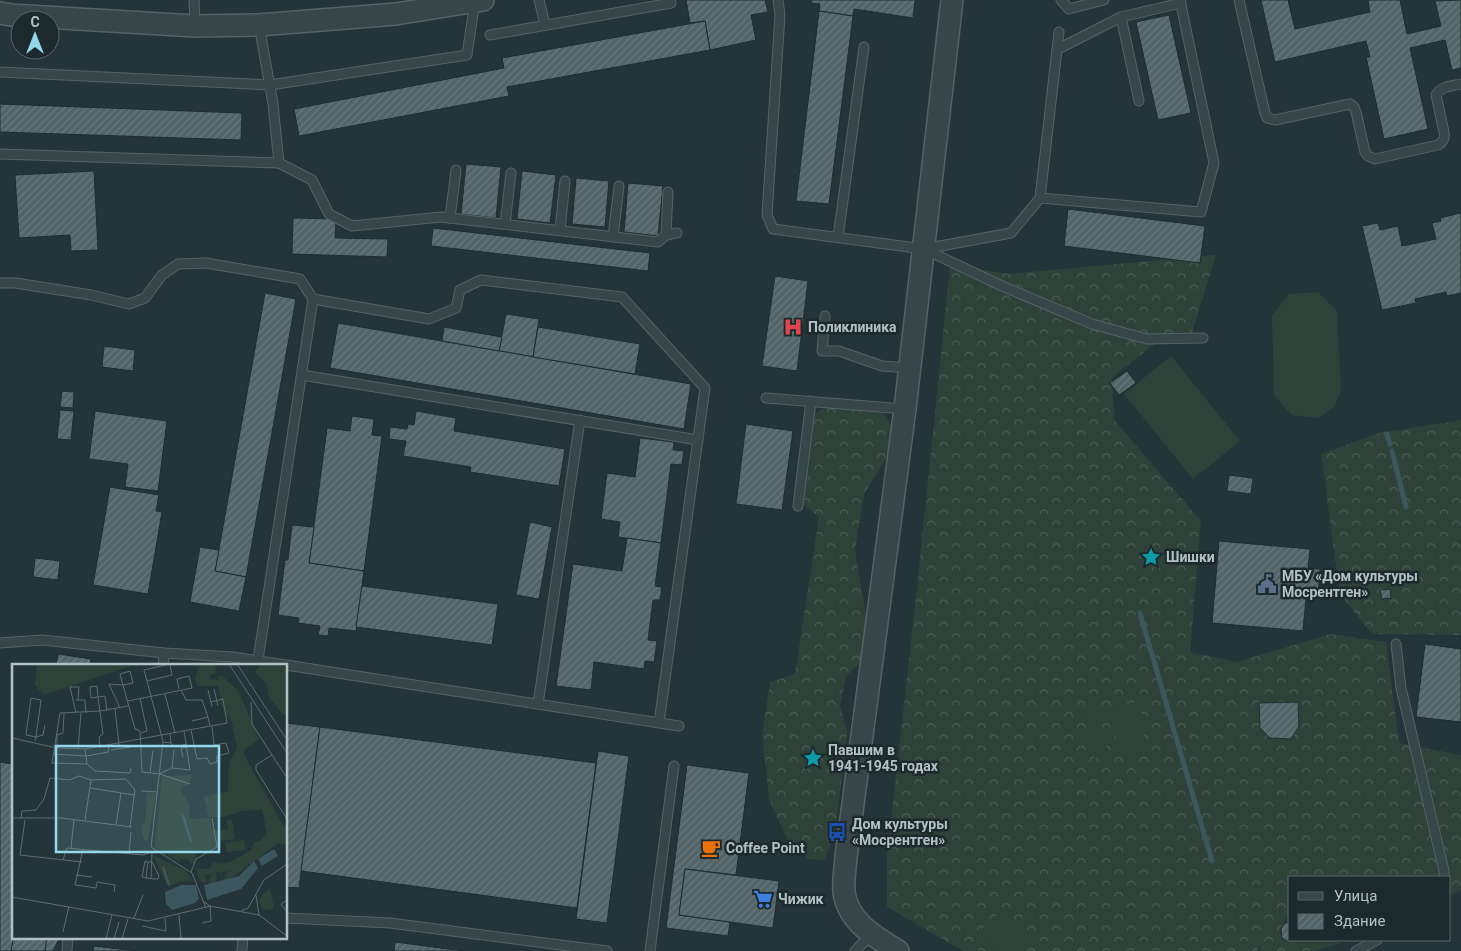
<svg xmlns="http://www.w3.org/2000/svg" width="1461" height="951" viewBox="0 0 1461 951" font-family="Roboto,sans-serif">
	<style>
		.forest { fill: url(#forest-crowns) }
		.pitch { fill: #2f423a }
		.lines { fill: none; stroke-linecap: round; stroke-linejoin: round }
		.stream { stroke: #3b575d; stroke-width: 5 }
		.building { fill: url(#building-hatch); stroke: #1f2c2f }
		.service-casing { stroke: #566366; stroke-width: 11 }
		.tertiary-casing { stroke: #566366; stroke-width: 24 }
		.service { stroke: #384549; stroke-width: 9 }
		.tertiary { stroke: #384549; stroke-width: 21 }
		.labels { text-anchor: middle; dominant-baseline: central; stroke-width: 5; stroke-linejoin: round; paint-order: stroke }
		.poi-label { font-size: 14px; font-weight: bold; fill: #b4c1c4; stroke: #1d2a2d; text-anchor: start }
		.inset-river { fill: none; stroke: #3b575d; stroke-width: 2.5 }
		.inset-road { fill: none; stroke: #5e6c70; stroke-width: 1 }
		.view { fill: #92d7eb; fill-opacity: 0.15; stroke: #92d7eb; stroke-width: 2.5 }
		.inset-edge { fill: none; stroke: #b4c1c4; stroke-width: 2.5 }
	</style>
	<defs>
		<pattern id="forest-crowns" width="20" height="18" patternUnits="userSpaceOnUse" patternTransform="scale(1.25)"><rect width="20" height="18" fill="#2f423a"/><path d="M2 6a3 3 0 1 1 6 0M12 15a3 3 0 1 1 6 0" fill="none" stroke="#4b5c55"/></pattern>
		<pattern id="building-hatch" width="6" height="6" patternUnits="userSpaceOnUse" patternTransform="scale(1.25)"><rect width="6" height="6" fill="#526468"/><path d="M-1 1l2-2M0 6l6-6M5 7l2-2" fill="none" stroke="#68787c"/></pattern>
	</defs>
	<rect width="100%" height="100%" fill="#253438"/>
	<g class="forest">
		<path d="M1216,255L1191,336L1165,335L1112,378L1115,421L1201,521L1190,652L1236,662L1331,634L1386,642L1399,743L1461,755V890L1450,895V877H1290V918L1288,917L1283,922L1290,925V940H1332L1341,943L1315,951H1261L1259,946L1257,951H963L887,907V856L916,597L950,265L1009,274Z"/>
		<path d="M826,407L884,413L893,430L886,459L864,494L855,550L868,627L867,657L846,676L840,705L847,732L843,769L835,833L824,860L808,859L787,839L769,799L762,735L770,682L795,674L819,517L804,505L815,414Z"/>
		<path d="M1461,420V635L1372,634L1340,594L1321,454L1379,433Z"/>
	</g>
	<g class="pitch">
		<path d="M1318,292L1337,311L1341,391L1334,407L1318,418L1292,415L1274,395L1272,315L1289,294Z"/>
		<path d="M1171,356L1240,441L1193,479L1124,394Z"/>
		<path d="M1140,702L1146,754L1118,757L1112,706Z"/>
		<path d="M1099,710L1108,756L1094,759L1085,713Z"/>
		<path d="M1002,909L1034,939L1023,951H999L980,933Z"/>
	</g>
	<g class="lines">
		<g class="stream">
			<path d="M1387,434L1390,444"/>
			<path d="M1392,451L1406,507"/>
			<path d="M1140,613L1212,861"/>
		</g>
	</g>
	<g class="building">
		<path d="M686,0H765L768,12L751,15L756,40L710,50L705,21L690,23Z"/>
		<path d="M811,0H915L913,18L854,9L853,16L819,11L820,4L811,3Z"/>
		<path d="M1261,0H1288L1295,29L1370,12L1368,0H1400L1407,34L1441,26L1435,1L1461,0V68L1452,70L1445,40L1410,48L1428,129L1384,139L1366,57H1370L1366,41L1275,62Z"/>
		<path d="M819,11L853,16L829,204L796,201Z"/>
		<path d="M1169,15L1191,113L1158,120L1136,22Z"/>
		<path d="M705,21L710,50L507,87L509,96L299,136L294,109L504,68L502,58Z"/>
		<path d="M0,104L242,113L241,140L0,132Z"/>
		<path d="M466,164L501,167L496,218L461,214Z"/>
		<path d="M94,171L98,250L71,251L70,235L19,238L15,175Z"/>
		<path d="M522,171L556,175L550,223L517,219Z"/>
		<path d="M576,178L609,181L605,227L572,224Z"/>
		<path d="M628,183L663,186L658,236L624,232Z"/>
		<path d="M1068,209L1205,226L1200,263L1064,246Z"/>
		<path d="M1461,213V293L1447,296L1446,292L1415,299L1416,303L1382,310L1362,226L1378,223L1380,230L1398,226L1402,246L1436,239L1432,223L1441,221L1440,218Z"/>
		<path d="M293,218L336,219L335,238L388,239L387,257L292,254Z"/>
		<path d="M433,228L650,253L648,271L431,246Z"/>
		<path d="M775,276L808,281L797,371L762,366Z"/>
		<path d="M265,293L296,299L246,577L215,571Z"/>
		<path d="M506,314L539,319L533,357L499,351Z"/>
		<path d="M338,323L691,384L684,429L330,368Z"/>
		<path d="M444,327L502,337L499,351L442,341Z"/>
		<path d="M538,327L640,344L635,374L533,357Z"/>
		<path d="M104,346L135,350L133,371L102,367Z"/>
		<path d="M1127,371L1136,383L1119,395L1110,383Z"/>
		<path d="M62,391L74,392L73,408L60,407Z"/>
		<path d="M60,410L74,411L71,440L57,439Z"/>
		<path d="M95,411L167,421L158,491L125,487L128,464L89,459Z"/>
		<path d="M416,411L456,418L454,431L565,449L559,486L470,472L471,467L403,456L406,441L389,439L390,427L407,429L408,424L414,425Z"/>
		<path d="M352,416L374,419L372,435L382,436L364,571L309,563L327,428L350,431Z"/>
		<path d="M746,424L793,431L782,510L736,504Z"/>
		<path d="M640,438L674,442L673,450L684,451L682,465L671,464L661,543L618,537L620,522L601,519L607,473L635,477Z"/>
		<path d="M1229,475L1253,478L1251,494L1227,491Z"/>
		<path d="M110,487L159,495L156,511L162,512L148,594L93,585Z"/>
		<path d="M530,522L552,527L539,599L516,595Z"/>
		<path d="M292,525L314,527L309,563L364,571L356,631L329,628L328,636L318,635L320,626L298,623L299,618L278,615L285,560H288Z"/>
		<path d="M627,538L661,543L655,586L662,587L660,600H653L648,640L657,641L654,662L645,661L644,669L594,662L591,690L556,686L573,564L622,571Z"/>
		<path d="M1219,541L1310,549L1308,568L1320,569L1318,599L1306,598L1303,631L1212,623Z"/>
		<path d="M200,547L219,550L215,571L246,577L239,611L190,602Z"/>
		<path d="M35,558L60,561L58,580L33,577Z"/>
		<path d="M362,586L498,604L492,645L356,627Z"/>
		<path d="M1390,589L1391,598L1382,599L1380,590Z"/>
		<path d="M1425,644L1461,649V722L1416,717Z"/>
		<path d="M58,654L91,659L90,665H56Z"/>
		<path d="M1298,702L1299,726L1291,739L1270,738L1260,728L1259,703Z"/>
		<path d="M286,723L320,727L299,888L286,887Z"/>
		<path d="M320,727L596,763L577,908L301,871Z"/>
		<path d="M598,751L629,756L607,923L576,919Z"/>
		<path d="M0,762L14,764V937H60L53,951H0Z"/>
		<path d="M687,765L749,773L736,875L685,869L679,915L730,922L728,936L666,928Z"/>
		<path d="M685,869L779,881L773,928L679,915Z"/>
		<path d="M1285,923H1290V940H1293L1287,941L1282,938L1281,929Z"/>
		<path d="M14,935V937H47L45,951H11Z"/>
		<path d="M395,942L464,951H394Z"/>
		<path d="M94,946L136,951H93Z"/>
	</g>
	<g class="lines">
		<g class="service-casing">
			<g id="service">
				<path d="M194,0L195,25"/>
				<path d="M539,0L545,24"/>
				<path d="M778,0L780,15L767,215L773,229L924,249L1011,233L1040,198"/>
				<path d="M1061,0L1069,9L1104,0"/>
				<path d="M1239,0L1265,113L1267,118L1275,120L1350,104L1354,107L1356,112L1365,152L1368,156L1375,159L1438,145C1444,141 1445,138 1444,132L1436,95C1441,86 1452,86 1461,84"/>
				<path d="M259,25L273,104L279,163"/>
				<path d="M1059,32L1040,198L1201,212L1214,163L1180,0"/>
				<path d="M490,35L671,3"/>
				<path d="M1058,49L1121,17"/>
				<path d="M0,72L270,85L467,55L475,1"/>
				<path d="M1139,101L1121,17L1181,3"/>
				<path d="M0,154L279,163L312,180L329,214L352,226L441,217L658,242L666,235L668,192"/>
				<path d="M450,218L456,170"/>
				<path d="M505,224L511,173"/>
				<path d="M560,230L565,181"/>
				<path d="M666,235L677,233"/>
				<path d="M613,237L619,186"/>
				<path d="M838,237L864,47"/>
				<path d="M924,249L1002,286L1092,324L1147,339L1203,338"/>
				<path d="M0,283H16L91,295L129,304L145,298L162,275L178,264L206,263L300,279L313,299L258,660"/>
				<path d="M313,299L429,319L456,308L460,290L481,280L622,297L705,388L659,723"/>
				<path d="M825,316L822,351H839L882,366L909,368"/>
				<path d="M302,375L698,440"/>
				<path d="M766,398L905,409"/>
				<path d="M798,506L811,401"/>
				<path d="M0,643L42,640L164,653L233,657L285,665"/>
				<path d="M1396,644L1401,688L1444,871V877"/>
				<path d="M163,665L164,653"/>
				<path d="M286,665L679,726"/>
				<path d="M538,704L580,420"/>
				<path d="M286,918L390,923L607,951"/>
				<path d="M67,951L68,937"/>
				<path d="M242,951L243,937"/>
				<path d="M650,951L674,766"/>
				<path d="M855,951L871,935"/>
				<path d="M1356,951L1377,940"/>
			</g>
		</g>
		<g class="tertiary-casing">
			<g id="tertiary">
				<path d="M0,13L11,15L195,26L259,25L396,14L483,0"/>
				<path d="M898,951C875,937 848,922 844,892C843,881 845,869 846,857L905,409L952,0"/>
			</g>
		</g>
		<use href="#service" class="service"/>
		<use href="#tertiary" class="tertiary"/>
	</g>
	<defs>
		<g id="hospital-bare" transform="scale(1.5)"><path d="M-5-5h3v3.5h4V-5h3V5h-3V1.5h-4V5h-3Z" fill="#e0444e" stroke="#1d2a2d" stroke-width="2.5" paint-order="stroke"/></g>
		<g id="sight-bare" transform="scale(1.5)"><path d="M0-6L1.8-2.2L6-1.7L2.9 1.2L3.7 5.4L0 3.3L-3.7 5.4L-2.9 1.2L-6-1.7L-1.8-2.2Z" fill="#0f9aa8" stroke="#1d2a2d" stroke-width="2.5" paint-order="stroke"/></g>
		<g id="civic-bare" transform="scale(1.5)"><path d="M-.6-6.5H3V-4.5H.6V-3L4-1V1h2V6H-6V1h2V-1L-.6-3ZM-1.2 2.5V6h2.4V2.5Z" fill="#5c6f8a" stroke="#1d2a2d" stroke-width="2.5" paint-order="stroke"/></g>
		<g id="bus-bare" transform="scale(1.5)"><path d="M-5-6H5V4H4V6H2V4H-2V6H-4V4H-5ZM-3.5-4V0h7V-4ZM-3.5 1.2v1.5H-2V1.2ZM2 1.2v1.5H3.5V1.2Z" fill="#1a4fb4" stroke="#1d2a2d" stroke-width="2.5" paint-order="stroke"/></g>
		<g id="cafe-bare" transform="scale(1.5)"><path d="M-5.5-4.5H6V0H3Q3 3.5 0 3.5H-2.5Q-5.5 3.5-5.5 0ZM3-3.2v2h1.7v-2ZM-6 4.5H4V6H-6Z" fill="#e8710a" stroke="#1d2a2d" stroke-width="2.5" paint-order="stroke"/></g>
		<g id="supermarket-bare" transform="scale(1.5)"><path d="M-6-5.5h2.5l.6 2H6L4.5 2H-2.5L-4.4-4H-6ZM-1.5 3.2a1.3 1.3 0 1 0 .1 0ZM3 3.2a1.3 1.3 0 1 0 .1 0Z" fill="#3f7fe0" stroke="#1d2a2d" stroke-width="2.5" paint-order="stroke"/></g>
	</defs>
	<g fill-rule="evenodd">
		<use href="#hospital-bare" x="793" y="327"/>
		<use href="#sight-bare" x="1151" y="557"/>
		<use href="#civic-bare" x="1267" y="584"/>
		<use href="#sight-bare" x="813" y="758"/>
		<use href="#bus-bare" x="837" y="832"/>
		<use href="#cafe-bare" x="711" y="848"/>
		<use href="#supermarket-bare" x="763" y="899"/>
	</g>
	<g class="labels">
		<g class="poi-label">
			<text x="808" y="327">Поликлиника</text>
			<text x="1166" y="557">Шишки</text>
			<text x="1282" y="576">МБУ «Дом культуры<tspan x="1282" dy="16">Мосрентген»</tspan></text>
			<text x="828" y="750">Павшим в<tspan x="828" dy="16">1941-1945 годах</tspan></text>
			<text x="852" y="824">Дом культуры<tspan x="852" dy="16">«Мосрентген»</tspan></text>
			<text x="726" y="848">Coffee Point</text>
			<text x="778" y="899">Чижик</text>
		</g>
	</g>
	<g transform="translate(12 664)">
		<rect width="275" height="275" fill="#253438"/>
		<path d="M25,0H124L32,31L23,21ZM182,0H202L205,8L198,12L199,15L205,16L206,12H210L226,26L247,75L232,85V91L271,161L275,162V181L266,179L221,213L211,217L217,206L209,209L204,207L205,218L199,219L196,218L200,210L193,211L194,219L188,217L184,204L198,205L201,197L207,200L221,197L239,186L242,178L248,177L255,169L250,146L230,147L211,153H198L200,165L208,167L207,182L196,187L188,185L194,188L185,189L181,201L175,195H168V198L143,184L150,112L180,111L177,120L168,125L178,140L177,155L197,154L192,133L216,127L217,99L225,84L220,59L210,43L206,22H185L183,14L186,4ZM250,0H275V49L271,51L257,33L255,20L243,8ZM135,128L144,130L136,178L132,176L129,164L133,157ZM141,191L173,206L182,218L168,217L156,223ZM258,224L262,244L258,246L250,245L248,237L250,231Z" fill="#2f423a"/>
		<path d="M215,156H220L223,175L209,177L207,167L216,165ZM232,176L234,186L215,188L213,179Z" fill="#2f423a"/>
		<path d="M262,185L266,192L250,202L246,195ZM242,197L246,204L229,225L195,236L192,221L227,212ZM169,221H184L187,235L183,239L160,246L154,240L153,228Z" fill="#3b575d"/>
		<path class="inset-river" d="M171,151L179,178M151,203L157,221"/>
		<path class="inset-road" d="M217,0L275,89M225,0L275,76M118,7L121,19L111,21L108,10ZM135,17L160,11L158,0L132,6L151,77L139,183L180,209L194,244M202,25L206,42M169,26L174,36H190L196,53M196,26L200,43M153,30L163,69M128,34L135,67L129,69M64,36H73L74,49M116,37L180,24L177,12L165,15L167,25M239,38L240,60L275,114M108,44L97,20L111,21L123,65L128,67L130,108L147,110L160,104M103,45L107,81M64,49L58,23H67L66,36M180,57L196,53L198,62M179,66L185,95L195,94L198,100L205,98V92L217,89L214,79L202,81L200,62M0,74L45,84L73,85L215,59L211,35L199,38M23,77L24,73L29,36L19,34L14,71L24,73L31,71L33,61M151,78L159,79L158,70M159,79L163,83L175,80M45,84V71L51,69L52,49M88,84L87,73L91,70L86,33L79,34L78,23L85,22L86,33L93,32L95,47M66,85L69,49M73,85L75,100L83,107L118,109L119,104M99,86L119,83M162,86L160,104L178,106L172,67M41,90L74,92L96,88L97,82M260,91L244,101V106L275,155M171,93L169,84L176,83M75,100L40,99L48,49L88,47L116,42M138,109L141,87M148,110L178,120M79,116L114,115L123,126L118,163M78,124L122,131M130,127L145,128M0,154H49L120,163M9,155L10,147L24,146L32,135L38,114L58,116L67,112L79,116L73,156M13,156L8,191L70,198M104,161L109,129M59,184L62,155M71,185L63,221L84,224L85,218L103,221L102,228M117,189L119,168M51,196L55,184L131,191L140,188M179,208L184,195L205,183L200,154M64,211L80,213M134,214L136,198H140L147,212L146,215H143L134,214L130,213L133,197L136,198M139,214L140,188M244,231L247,251M0,233L136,257L199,242M275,236L269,240L275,248M191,237L198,242L247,251L275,272M229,247L236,244L252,216L275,200M167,251L169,275M122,254L131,231M190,259L199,257L198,242M130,262L154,267L153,254M51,268L57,242M94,275L100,251M102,275L107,258M110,275L116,255"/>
		<path class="view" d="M44,82H207V188H44Z"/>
		<rect width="275" height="275" class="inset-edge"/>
	</g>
	<rect x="1288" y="876" width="162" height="65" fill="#1d2a2d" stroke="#596669"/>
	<rect x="1298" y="892" width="25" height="8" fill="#384549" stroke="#596669"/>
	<text x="1334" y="901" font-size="15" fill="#b4c1c4">Улица</text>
	<rect x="1298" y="914" width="25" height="15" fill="url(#building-hatch)" stroke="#596669"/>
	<text x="1334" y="926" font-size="15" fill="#b4c1c4">Здание</text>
	<g transform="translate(35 35)"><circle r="24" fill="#1d2a2d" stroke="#596669"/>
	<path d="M0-4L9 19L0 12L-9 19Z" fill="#92d7eb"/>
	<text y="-8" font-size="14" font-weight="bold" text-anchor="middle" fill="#b4c1c4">С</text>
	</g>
</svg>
